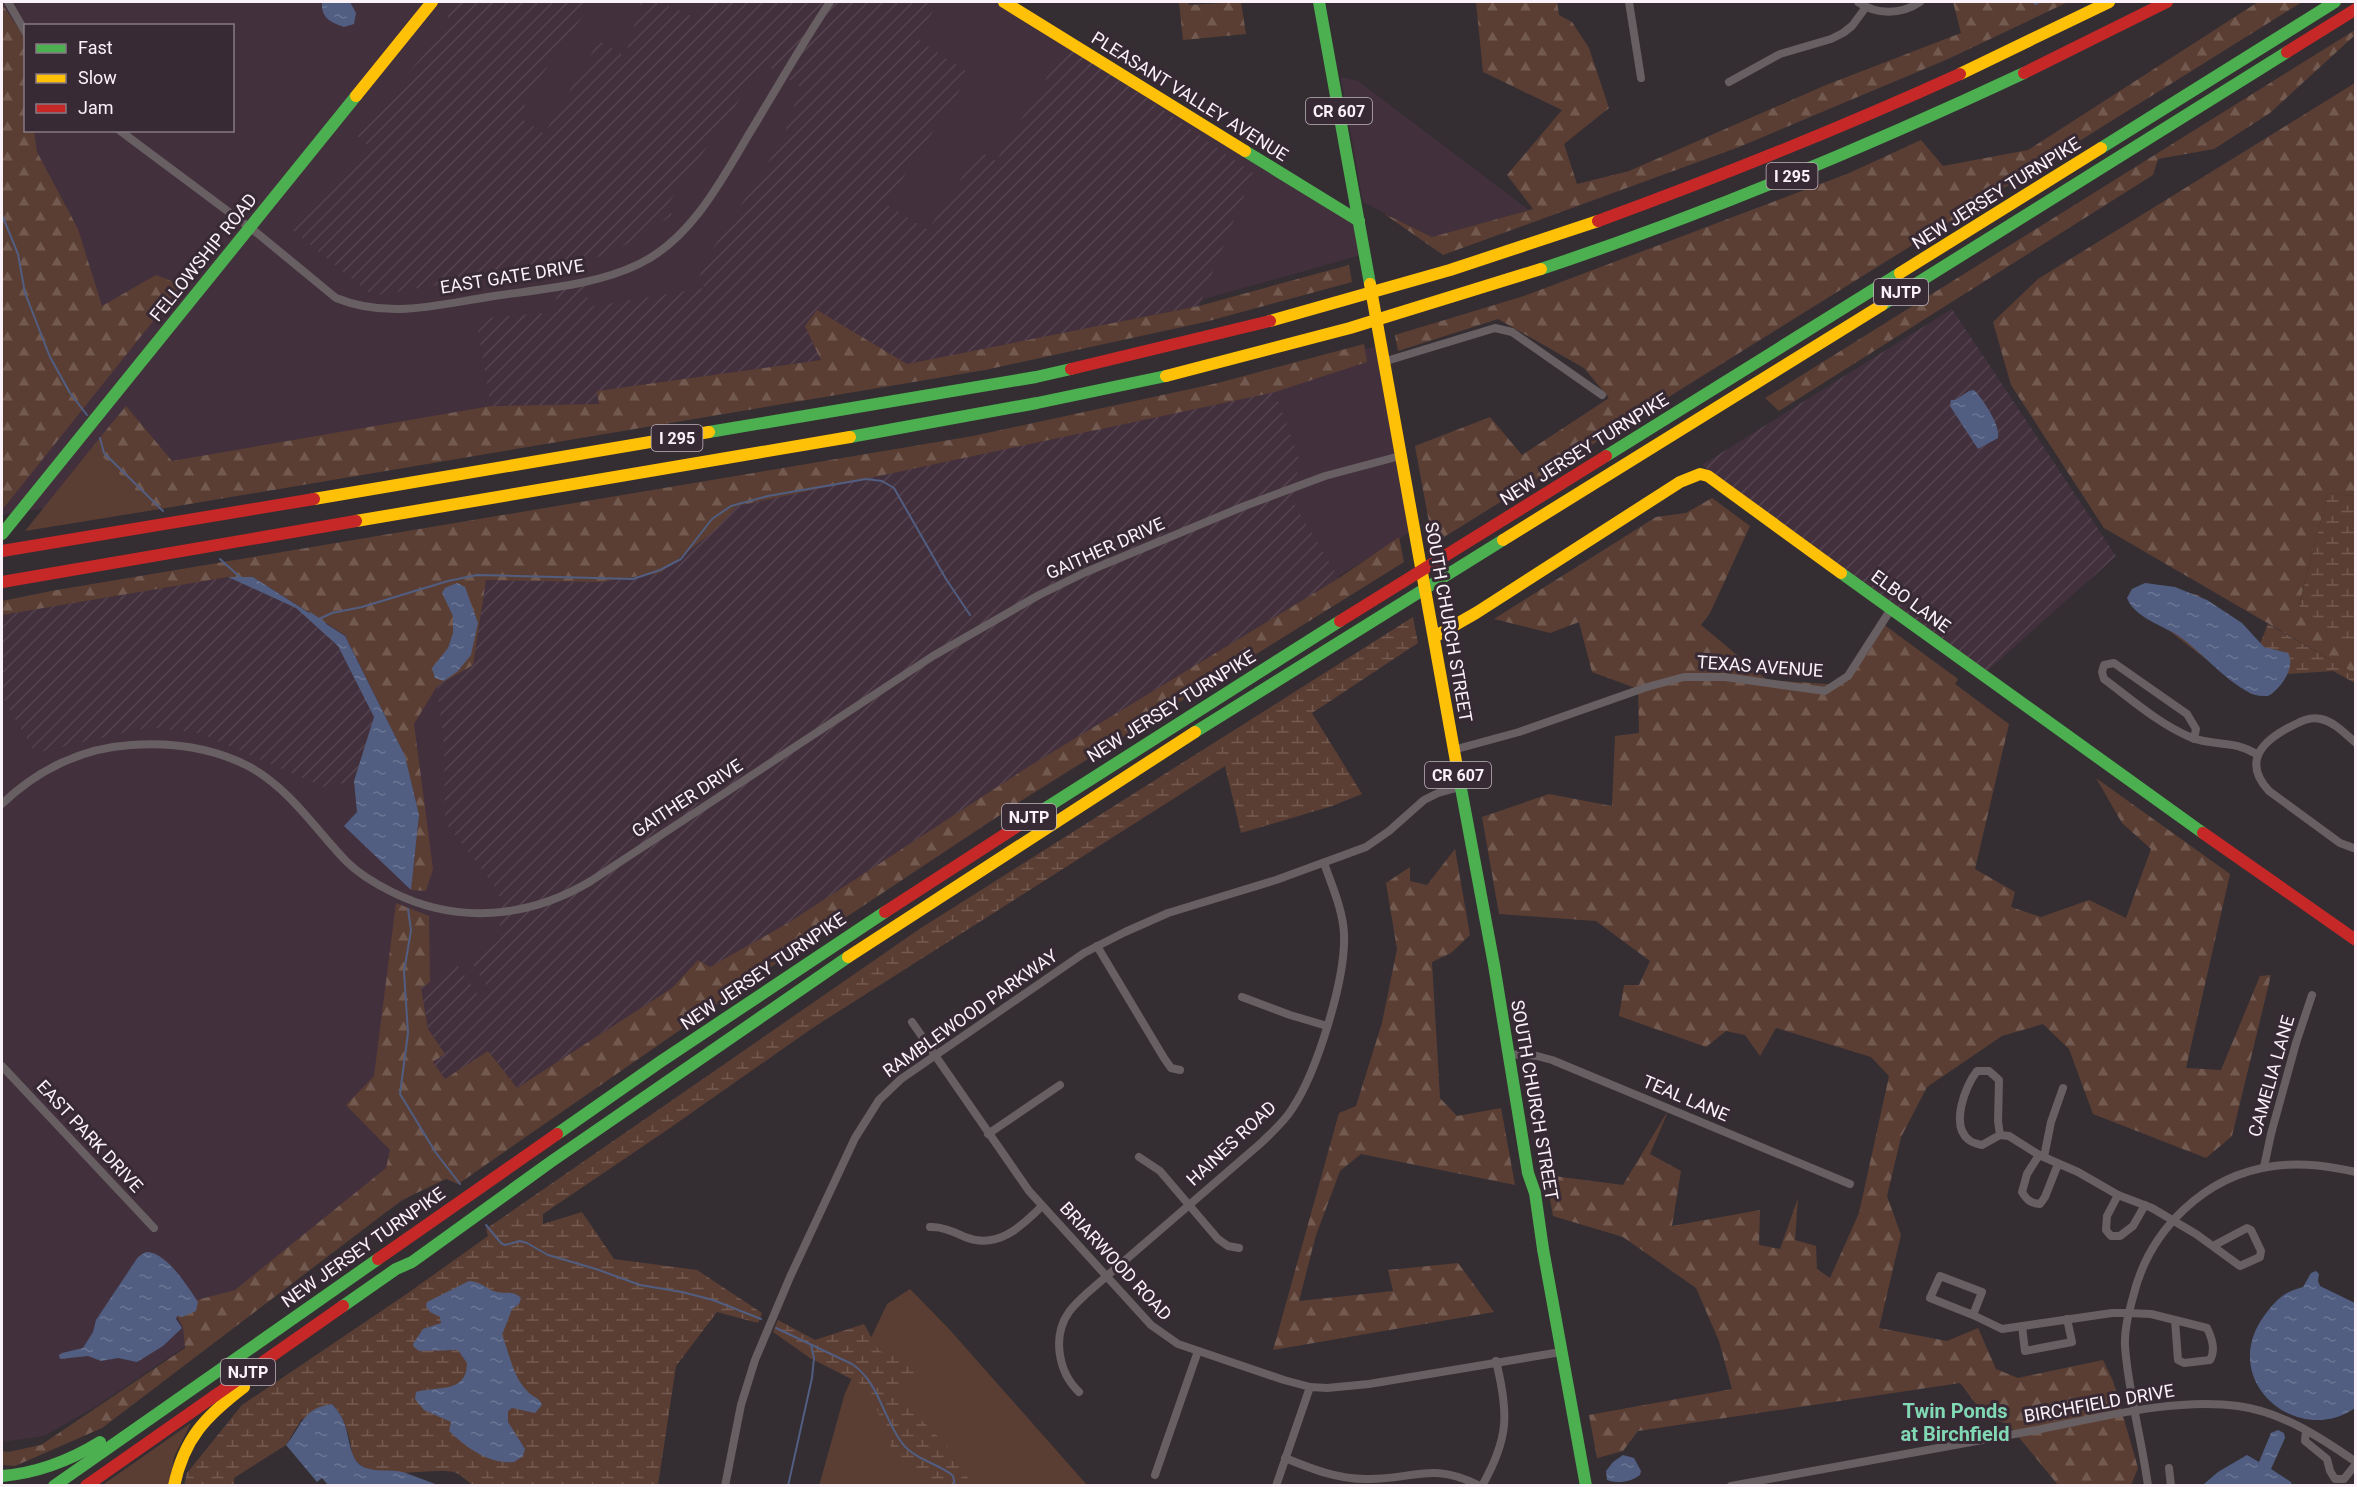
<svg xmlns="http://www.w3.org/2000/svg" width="2357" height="1487" viewBox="0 0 2357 1487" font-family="Roboto,sans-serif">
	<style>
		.built { fill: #42303d; fill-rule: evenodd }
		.industrial { fill: url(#industrial-furrows) }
		.grass { fill: #5b3e33 }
		.forest { fill: url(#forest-firs) }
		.wetland { fill: url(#wetland-marsh) }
		.water { fill: url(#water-ripples) }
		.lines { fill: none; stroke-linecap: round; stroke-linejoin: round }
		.stream { stroke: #515e81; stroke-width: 2 }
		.street { stroke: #685f62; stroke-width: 8 }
		.fast { stroke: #4caf50; stroke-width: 12 }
		.slow { stroke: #ffc107; stroke-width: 12 }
		.jam { stroke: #c62828; stroke-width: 12 }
		.labels { text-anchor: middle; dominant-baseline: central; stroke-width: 6; stroke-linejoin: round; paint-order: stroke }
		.shield { fill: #382a34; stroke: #c0b5bd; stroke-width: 1.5 }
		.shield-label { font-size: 16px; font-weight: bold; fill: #fbf1f8 }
		.street-label { font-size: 18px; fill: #fbf1f8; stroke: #382a34 }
		.neighbourhood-label { font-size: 20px; font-weight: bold; fill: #81d8b4; stroke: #382a34 }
	</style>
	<defs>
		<pattern id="industrial-furrows" width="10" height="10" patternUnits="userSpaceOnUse" patternTransform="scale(1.5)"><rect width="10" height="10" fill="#42303d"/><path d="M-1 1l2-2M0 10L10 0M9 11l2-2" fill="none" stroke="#554450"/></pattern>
		<pattern id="forest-firs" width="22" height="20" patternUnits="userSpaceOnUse" patternTransform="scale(1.5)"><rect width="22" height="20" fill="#5b3e33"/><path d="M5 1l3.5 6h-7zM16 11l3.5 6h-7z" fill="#735a51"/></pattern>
		<pattern id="wetland-marsh" width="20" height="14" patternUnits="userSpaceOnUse" patternTransform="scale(1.5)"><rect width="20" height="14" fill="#5b3e33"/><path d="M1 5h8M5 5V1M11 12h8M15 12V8" fill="none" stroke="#735a51"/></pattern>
		<pattern id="water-ripples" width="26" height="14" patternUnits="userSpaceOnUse" patternTransform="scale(1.5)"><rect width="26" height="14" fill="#515e81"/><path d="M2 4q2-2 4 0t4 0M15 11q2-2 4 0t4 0" fill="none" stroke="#6b7694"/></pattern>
	</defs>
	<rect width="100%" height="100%" fill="#342e33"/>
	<g class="built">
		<path d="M2,2H1005L1359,221L1365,254L1119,323L840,379L2,515ZM26,26H232V130H26Z"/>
		<path d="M1341,77L1358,81L1529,210L1432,237L1363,202Z"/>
		<path d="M1380,345L1415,529L1090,730L557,1098L95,1407L44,1436L2,1442V612L575,512L1242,386Z"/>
	</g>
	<g class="industrial">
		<path d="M460,2H592L526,98L522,119L544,134L599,41L625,56L641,2H660L694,17L704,2H938L917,39L970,74L886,204L928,230L979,151L996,161L1068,43L1253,173L1199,306L906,364L817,310L821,360L598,391L599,404L491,406L476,319L558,312L554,286L584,281L589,307L704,288L699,270L782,141L801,87L764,64L665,208L673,215L609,255L373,296L289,227L368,146L356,135L448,26V6Z"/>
		<path d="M1952,309L2116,556L1984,674L1702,465Z"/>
		<path d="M1275,392L1299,458L1294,504L1339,578L1028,767L788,923L710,967L698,960L672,988L516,1088L445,1080L432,1062L444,1053L428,1029L421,988L456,963L480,998L489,990L470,960L500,940L499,892L445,822L444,745L437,686L473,665L486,580L601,582L714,531L736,506Z"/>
		<path d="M228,577L296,608L338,647L374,717L354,781L324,787L199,733L150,727L35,753L2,696V615Z"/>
	</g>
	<g class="grass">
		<path d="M94,445L99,453L154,510L25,531Z"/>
		<path d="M910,1289L949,1329L1087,1485L819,1486L845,1393L887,1304Z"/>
		<path d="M191,1423L174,1457L169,1485L101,1486Z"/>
	</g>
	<g class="forest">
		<path d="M1179,2H1188L1189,5L1241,2L1246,34L1183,40Z"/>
		<path d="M1476,2H1557L1559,15L1572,22L1589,48L1609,108L1564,144L1577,184L1629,171L1826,85L1961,33L1953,2H2068L1948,59L1739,147L1443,255L1383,213L1432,237L1533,209L1507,175L1562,110L1483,72Z"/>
		<path d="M2258,2H2302L1433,544L1415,446L1490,417L1522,455L1609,398L1584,368L1498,319L1398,351L1395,335L1524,296L1847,174L1921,140L1943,166L2028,150Z"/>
		<path d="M2,4L25,38L26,130L34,131L37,152L78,229L102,306L156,275L182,285L2,510Z"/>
		<path d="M2355,30V35L2270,113L2214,149L2158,159L2153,175L1779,411L1765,398Z"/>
		<path d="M2355,83V496L2328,493L2299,605L2355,648V674L2104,528L2011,385L1993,322L2038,279Z"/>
		<path d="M1349,265L1352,282L1205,322L985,370L154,510L99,453L94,445L126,406L172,461L491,406L599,404L597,391L821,360L805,326L817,310L907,364L1199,306Z"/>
		<path d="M1364,344L1367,362L1275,392L737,506L714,531L660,573L601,582L486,580L473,665L437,686L414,724L433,869L426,891L411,890L419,815L405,756L345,635L253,577H228L2,615V601L51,591L973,436L1218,383Z"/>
		<path d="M1712,498L1750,526L1710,613L1701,625L1767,680L1841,685L1883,624L1958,679L1955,684L2009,724L1975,869L2015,892L2011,907L2041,917L2089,900L2126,918L2151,849L2122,823L2096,778L2230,874L2186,1068L2221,1070L2260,976L2271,975L2232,1136L2206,1158L2093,1114L2069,1049L2043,1024L2002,1036L1927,1087L1901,1137L1887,1196L1901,1235L1879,1328L1947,1341L1978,1328L1996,1369L2018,1378L2103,1360L2113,1381L2138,1468L2131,1485H2058L2008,1424L1986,1417L1960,1383L1638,1431L1623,1451L1597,1458L1589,1415L1732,1389L1719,1341L1696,1288L1623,1237L1553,1216L1546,1175L1623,1185L1669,1109L1650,1154L1681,1171L1672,1226L1760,1210L1759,1245L1780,1249L1798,1198L1795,1240L1816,1246L1817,1269L1830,1278L1859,1213L1889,1076L1871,1057L1776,1028L1760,1056L1745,1035L1726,1031L1706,1047L1619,1016L1624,985H1639L1650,961L1596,921L1499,914L1482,817L1549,794L1612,806L1615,736L1639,733L1638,689L1592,672L1579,622L1550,633L1494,619L1656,517L1686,513Z"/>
		<path d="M1399,537L1404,562L1027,797L768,969L458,1184L446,1179L402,1200L102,1428L15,1466L2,1465V1451L8,1452L41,1445L185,1348L183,1327L177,1316L195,1311L197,1300L235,1290L386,1168L390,1150L346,1105L374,1076L396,903L429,916L430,982L421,988L428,1029L445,1054L433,1062L445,1079L488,1051L517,1088L672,988L698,960L710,967L788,923L1028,767L1339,578Z"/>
		<path d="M1455,849L1470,935L1451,953L1432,962L1440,1098L1457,1116L1501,1108L1515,1185L1361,1154L1340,1171L1316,1235L1299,1301L1393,1291L1388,1270L1458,1263L1494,1312L1273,1350L1339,1113L1356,1106L1382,1023L1397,949L1386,883L1410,867V881L1427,885Z"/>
	</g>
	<g class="wetland">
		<path d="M2328,493L2355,496V648L2299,606Z"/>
		<path d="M2145,583L2198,595L2260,644L2268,624L2355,674V683L2333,671L2287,674L2271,695L2251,694L2127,598Z"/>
		<path d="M1413,617L1418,643L1312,713L1362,794L1332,806L1241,833L1225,766L814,1027L667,1130L543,1214V1224L582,1212L614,1259L697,1270L762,1313L758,1323L717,1312L676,1366L658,1485H473C467,1481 460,1474 454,1472C427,1467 379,1482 358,1463C350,1457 352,1445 349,1437C346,1424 341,1414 332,1404L301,1420L286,1445L234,1478V1485L184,1486L187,1473L242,1405L408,1293L488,1236L486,1229L921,928Z"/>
		<path d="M778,1320L815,1340L864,1324L879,1351L915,1362L923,1375L896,1394L952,1451L972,1485H926L896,1461L869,1388L810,1358L773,1332Z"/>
	</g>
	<g class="water">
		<path d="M322,2H350L356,13L354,24L344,27C330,22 321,18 322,2Z"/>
		<path d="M1974,390C1983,399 2001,426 1998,438L1978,449L1950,406L1951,400H1955L1969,391Z"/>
		<path d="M228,577H253L345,636L405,756L419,815L411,890L344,826L357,812L354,781L374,717L338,646L296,608Z"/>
		<path d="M457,583L465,587L478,623L476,632L471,655L458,671L444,681L435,678L432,668L448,648L453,633V616L442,593L445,588Z"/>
		<path d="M2145,583L2175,587L2207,600L2242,623L2264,647L2288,653C2296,667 2281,689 2268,696C2262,696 2256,696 2250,693C2221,678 2201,650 2174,633C2158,624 2134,616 2127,598L2132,589Z"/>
		<path d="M146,1252C166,1251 188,1287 198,1302L196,1311L182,1317L177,1316L176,1319L182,1328L163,1346L137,1362L118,1358L101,1361L88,1356L60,1359L59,1355L62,1353L83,1348L93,1332L96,1320L138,1257Z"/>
		<path d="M2316,1271L2319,1274L2318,1281L2320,1286L2355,1303V1408C2298,1448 2217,1381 2264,1316C2276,1300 2283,1292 2303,1287L2311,1273Z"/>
		<path d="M469,1281C481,1281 487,1290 497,1292C507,1294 513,1290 521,1298L519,1304L512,1309L502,1335C510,1354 512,1376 528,1392C534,1398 539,1397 542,1405L535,1413L512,1408L508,1411V1422L525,1449L523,1456L514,1462C488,1464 467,1448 449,1431L451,1422L424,1410L415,1399L416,1392C436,1386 467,1394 467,1363L458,1350L419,1351L414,1347L413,1344L423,1329L441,1323L440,1317L430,1312L426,1306L427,1302Z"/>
		<path d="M332,1404C350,1425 345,1433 353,1455C360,1476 387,1468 403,1472C415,1476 426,1481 438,1485H328L322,1478L317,1482L286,1445C302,1426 302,1408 332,1404Z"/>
		<path d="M2278,1430L2284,1433L2285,1438L2271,1469L2291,1482L2292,1485L2204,1484L2218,1472L2247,1455L2259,1462L2271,1433Z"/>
		<path d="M1623,1455L1634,1458L1641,1471L1640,1475C1631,1482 1618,1484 1607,1480L1606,1471L1613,1462Z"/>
	</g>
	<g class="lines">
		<g class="stream">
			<path d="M2035,4L2039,2"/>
			<path d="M2,215L18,254L25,293L50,357L70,393L87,415"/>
			<path d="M100,438L104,453L163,511"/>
			<path d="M220,559L241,578"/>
			<path d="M310,613L325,623"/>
			<path d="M319,619L332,613L362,607L448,581L477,575L633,579L660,570L681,559L712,519L731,506L768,496L866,479L882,481L894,488L946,579L970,615"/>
			<path d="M408,909L411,930L404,972L408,1033L400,1094L436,1153L460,1184"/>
			<path d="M486,1225L501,1243L505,1245L520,1241L527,1243L548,1255L596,1269L640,1285L682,1292L713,1300L761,1319"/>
			<path d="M776,1328L852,1364C879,1382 883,1418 902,1443C913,1459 946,1467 953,1476C954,1479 954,1483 955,1486"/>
			<path d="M788,1486L812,1378L814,1358L811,1345"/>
		</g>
		<g class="street">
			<path d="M8,2L26,33"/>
			<path d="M1629,2L1641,78"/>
			<path d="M1858,2C1876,15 1901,15 1920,2"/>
			<path d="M1729,82L1780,54L1831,39L1843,33L1852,26L1866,7"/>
			<path d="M119,130L257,233L336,298C388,319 436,305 488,297C538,289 594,286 639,264C691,239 721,181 749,134C776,90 801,45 830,2"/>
			<path d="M1383,362L1495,328L1512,332L1602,395"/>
			<path d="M2194,739L2196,729L2187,714L2114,663L2104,665L2102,672L2104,679C2131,699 2159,724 2190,737C2214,747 2233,739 2258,755"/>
			<path d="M2356,743C2345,734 2335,722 2321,719C2308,716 2298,723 2286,729C2259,744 2244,764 2269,791L2340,843L2356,849"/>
			<path d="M1453,750L1519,732L1647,687L1684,677H1725L1825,691L1848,676L1891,609"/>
			<path d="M2,804C37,770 82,748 131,745C173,742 212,747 250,767C291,790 315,829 347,862C360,875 376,884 392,892C458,925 529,918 591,881L933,656L1039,595L1086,572L1242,507L1325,476L1400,456"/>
			<path d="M1097,946L1164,1058L1171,1068L1180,1070"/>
			<path d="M1242,997L1290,1015L1327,1026"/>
			<path d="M912,1022L1029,1191L1151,1325L1178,1344L1284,1380L1310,1387L1327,1388L1369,1384L1561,1352"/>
			<path d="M1508,1054L1537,1056L1552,1060L1850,1184"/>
			<path d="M2,1066L154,1228"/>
			<path d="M988,1134L1060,1085"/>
			<path d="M2000,1135L1998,1121L1999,1080L1989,1071H1977C1965,1086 1950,1126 1969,1140C1972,1143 1978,1144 1982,1145L2000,1135L2009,1136L2039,1155L2078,1172L2118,1195L2152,1208L2196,1234L2240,1266L2260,1257L2261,1251L2251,1230L2247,1228L2213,1246"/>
			<path d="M2039,1155L2027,1174L2022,1192C2027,1200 2030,1203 2040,1204L2045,1197L2058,1164"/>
			<path d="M1139,1157L1160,1171L1218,1239L1228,1246L1239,1248"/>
			<path d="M2044,1157L2051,1122L2063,1088"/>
			<path d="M2264,1167L2271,1134L2296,1043L2312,995"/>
			<path d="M2118,1195L2107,1216L2106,1230L2111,1236H2120L2133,1226L2145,1205"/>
			<path d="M930,1227C942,1226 955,1232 965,1237C997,1250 1021,1227 1042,1206"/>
			<path d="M1940,1276L1982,1292L1973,1315L1930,1298Z"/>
			<path d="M1973,1315L2002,1329L2112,1313H2128L2151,1314L2207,1328C2212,1338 2216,1350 2210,1360L2184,1363L2178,1360L2175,1320"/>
			<path d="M2022,1326L2025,1351L2072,1342L2067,1319"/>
			<path d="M1079,1392C1058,1372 1052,1336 1069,1312C1074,1305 1080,1300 1086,1294L1261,1143C1272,1132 1284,1122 1292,1109C1317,1072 1346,978 1344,934C1343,910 1332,886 1324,863"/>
			<path d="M2306,1431L2305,1441L2327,1459L2330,1471L2335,1479H2344L2356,1464"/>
			<path d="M1285,1458C1312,1469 1337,1479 1366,1479C1414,1480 1431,1461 1480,1486"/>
			<path d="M2169,1468L2171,1486"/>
			<path d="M1155,1475L1198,1351"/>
			<path d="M725,1486L741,1405L755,1360L790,1277L855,1138L879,1100L901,1079L1084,953L1125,932L1168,913L1276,880L1366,847L1389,831L1424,800L1438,793L1460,787"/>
			<path d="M1276,1486L1310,1387"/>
			<path d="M1482,1486C1509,1438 1509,1414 1496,1361"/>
			<path d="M1731,1486C1831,1468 1931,1450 2031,1431C2094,1419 2174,1397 2238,1406C2282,1412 2320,1437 2356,1462"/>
			<path d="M2148,1486C2142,1440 2128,1391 2125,1346C2124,1330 2129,1312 2133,1297C2149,1230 2205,1175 2274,1166C2302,1162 2328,1166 2356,1172"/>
		</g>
		<g class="fast">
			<path d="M1319,2L1370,284"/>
			<path d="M2101,148L2335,2"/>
			<path d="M1245,151L1359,221"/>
			<path d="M1541,269C1706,214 1866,147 2024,73"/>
			<path d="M1882,305L2287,52"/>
			<path d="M709,432L1036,377L1071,369"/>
			<path d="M850,437L1037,403L1166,376"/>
			<path d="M1606,456L1900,273"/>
			<path d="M2,534L356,96"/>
			<path d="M1841,573L2203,833"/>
			<path d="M1195,732L1503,540"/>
			<path d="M1457,767L1494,965L1528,1173L1535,1193L1543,1249"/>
			<path d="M1041,811L1340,621"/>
			<path d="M557,1134L660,1062L885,912"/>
			<path d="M1543,1249L1586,1486"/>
			<path d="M343,1306L396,1269L412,1262L552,1161L848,957"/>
			<path d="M2,1476C38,1473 69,1461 100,1442"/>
			<path d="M54,1486L378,1259"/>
		</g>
		<g class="slow">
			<path d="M1004,2L1245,151"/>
			<path d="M1960,74L2109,2"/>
			<path d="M356,96L432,2"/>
			<path d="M1900,273L2101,148"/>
			<path d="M1370,284L1457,767"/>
			<path d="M1270,321L1450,270L1598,221"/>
			<path d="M1166,376L1350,328L1541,269"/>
			<path d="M314,499L709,432"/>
			<path d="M356,521L850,437"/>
			<path d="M1503,540L1882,305"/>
			<path d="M1434,637L1476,613L1680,482L1700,474L1708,476L1841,573"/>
			<path d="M848,957L1195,732"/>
			<path d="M174,1486C184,1438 206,1416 244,1387"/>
		</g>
		<g class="jam">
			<path d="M2287,52L2356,9"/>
			<path d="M2024,73L2167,2"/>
			<path d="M1598,221C1721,176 1841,128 1960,74"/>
			<path d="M1071,369L1270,321"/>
			<path d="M2,551L314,499"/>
			<path d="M2,582L356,521"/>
			<path d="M1340,621L1606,456"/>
			<path d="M2203,833L2356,940"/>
			<path d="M885,912L1041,811"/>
			<path d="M378,1259L557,1134"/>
			<path d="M86,1486L343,1306"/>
		</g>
	</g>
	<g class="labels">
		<g class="shield">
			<rect x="1306" y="98" width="66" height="26" rx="4.5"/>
			<rect x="1766.5" y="163" width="51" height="26" rx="4.5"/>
			<rect x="1874" y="279" width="54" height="26" rx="4.5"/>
			<rect x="651.5" y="425" width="51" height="26" rx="4.5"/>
			<rect x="1425" y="762" width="66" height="26" rx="4.5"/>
			<rect x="1002" y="804" width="54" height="26" rx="4.5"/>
			<rect x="221" y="1359" width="54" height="26" rx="4.5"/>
		</g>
		<g class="shield-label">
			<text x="1339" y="111">CR 607</text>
			<text x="1792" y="176">I 295</text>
			<text x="1901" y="292">NJTP</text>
			<text x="677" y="438">I 295</text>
			<text x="1458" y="775">CR 607</text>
			<text x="1029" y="817">NJTP</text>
			<text x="248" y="1372">NJTP</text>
		</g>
		<g class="street-label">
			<text transform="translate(1190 96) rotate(32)">PLEASANT VALLEY AVENUE</text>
			<text transform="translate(1996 193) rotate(-32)">NEW JERSEY TURNPIKE</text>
			<text transform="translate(203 257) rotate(-51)">FELLOWSHIP ROAD</text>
			<text transform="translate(512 276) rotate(-9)">EAST GATE DRIVE</text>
			<text transform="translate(1584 449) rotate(-32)">NEW JERSEY TURNPIKE</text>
			<text transform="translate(1105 548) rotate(-24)">GAITHER DRIVE</text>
			<text transform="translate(1911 601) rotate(36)">ELBO LANE</text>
			<text transform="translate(1449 622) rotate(80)">SOUTH CHURCH STREET</text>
			<text transform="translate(1760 666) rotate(4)">TEXAS AVENUE</text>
			<text transform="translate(1171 706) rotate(-32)">NEW JERSEY TURNPIKE</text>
			<text transform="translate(687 798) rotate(-33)">GAITHER DRIVE</text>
			<text transform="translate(763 971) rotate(-34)">NEW JERSEY TURNPIKE</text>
			<text transform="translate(970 1013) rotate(-35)">RAMBLEWOOD PARKWAY</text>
			<text transform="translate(2271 1076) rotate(-74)">CAMELIA LANE</text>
			<text transform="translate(1686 1098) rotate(23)">TEAL LANE</text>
			<text transform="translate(1535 1100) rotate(80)">SOUTH CHURCH STREET</text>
			<text transform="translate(90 1136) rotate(47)">EAST PARK DRIVE</text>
			<text transform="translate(1231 1143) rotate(-43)">HAINES ROAD</text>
			<text transform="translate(363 1247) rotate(-35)">NEW JERSEY TURNPIKE</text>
			<text transform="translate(1116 1261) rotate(47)">BRIARWOOD ROAD</text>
			<text transform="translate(2099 1403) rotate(-10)">BIRCHFIELD DRIVE</text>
		</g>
		<g class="neighbourhood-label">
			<text x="1955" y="1411">Twin Ponds<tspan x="1955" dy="23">at Birchfield</tspan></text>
		</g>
	</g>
	<rect width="2357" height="1487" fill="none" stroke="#fbf1f8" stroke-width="6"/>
	<rect x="24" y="24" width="210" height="108" fill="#382a34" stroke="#867a82" stroke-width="1.5"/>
	<rect x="36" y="44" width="30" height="9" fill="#4caf50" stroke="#867a82" stroke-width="1.5"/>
	<text x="78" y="54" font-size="18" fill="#fbf1f8">Fast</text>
	<rect x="36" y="74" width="30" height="9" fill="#ffc107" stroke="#867a82" stroke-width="1.5"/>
	<text x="78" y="84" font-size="18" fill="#fbf1f8">Slow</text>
	<rect x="36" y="104" width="30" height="9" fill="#c62828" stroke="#867a82" stroke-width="1.5"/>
	<text x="78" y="114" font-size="18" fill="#fbf1f8">Jam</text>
</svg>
